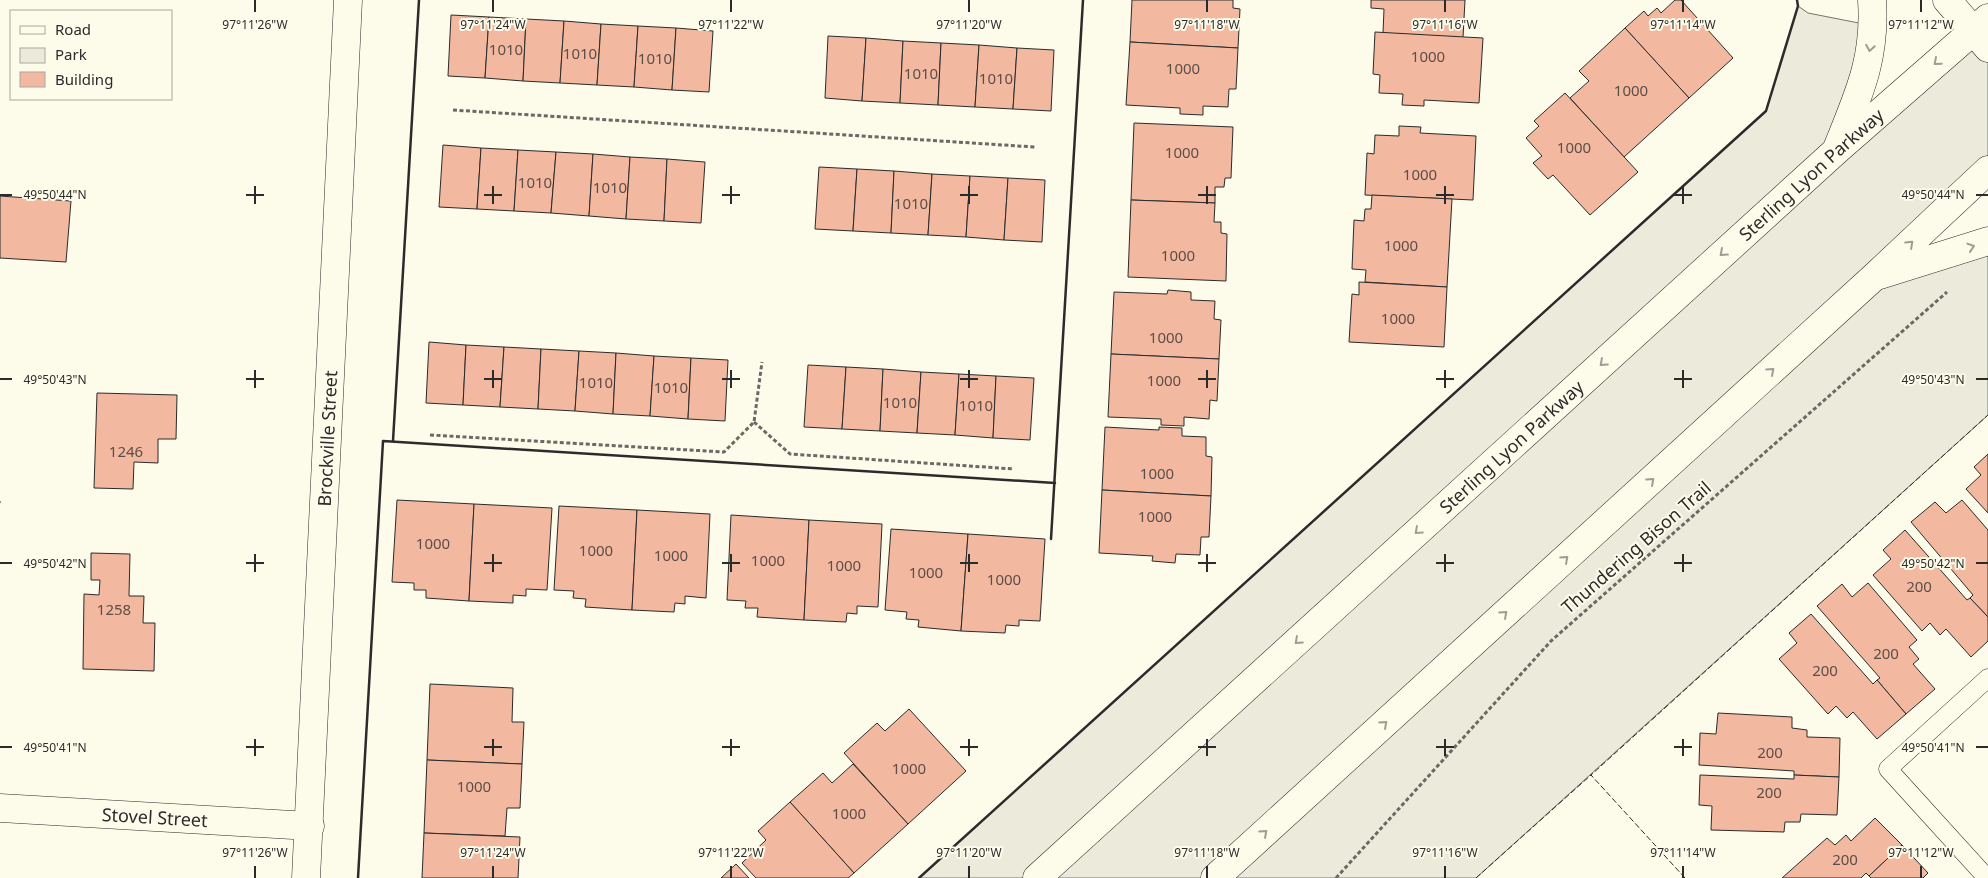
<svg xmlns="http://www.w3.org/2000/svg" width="1988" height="878" viewBox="0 0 1988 878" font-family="'Noto Sans',sans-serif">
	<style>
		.green { fill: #ecebdb; stroke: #74746e }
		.building { fill: #f2b8a0; stroke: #2b2b2b }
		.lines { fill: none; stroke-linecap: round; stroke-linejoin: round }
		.lane-casing { stroke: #2b2b2b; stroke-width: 19 }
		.street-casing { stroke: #2b2b2b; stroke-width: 29 }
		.secondary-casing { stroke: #2b2b2b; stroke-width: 29 }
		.path { stroke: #6a6964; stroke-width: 3; stroke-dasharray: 4 2.5; stroke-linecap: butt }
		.lane { stroke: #fdfbea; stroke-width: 18 }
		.street { stroke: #fdfbea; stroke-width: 28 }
		.secondary { stroke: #fdfbea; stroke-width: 28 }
		.fence { stroke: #2b2b2b; stroke-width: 1; stroke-dasharray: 6 2.5; stroke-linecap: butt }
		.wall { stroke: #2b2b2b; stroke-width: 2.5 }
		.oneway { stroke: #9e9d94 }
		.ticks { fill: none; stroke: #2b2b2b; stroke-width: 2 }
		.labels { text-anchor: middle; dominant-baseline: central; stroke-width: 4; stroke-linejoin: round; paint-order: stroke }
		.number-label { font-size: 15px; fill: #5d4e48 }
		.street-label { font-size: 18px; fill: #2b2b2b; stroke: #fdfbea }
		.ticks-label { font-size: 12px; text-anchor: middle; fill: #2b2b2b; stroke: #fdfbea; stroke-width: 4; stroke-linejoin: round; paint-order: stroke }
	</style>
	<rect width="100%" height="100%" fill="#fdfbea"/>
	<path class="green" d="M1798,6L1808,13L1874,26L1837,148L1973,30L1988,48V170L1875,276L1988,241V415L1476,878H919L1766,111Z"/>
	<g class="building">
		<path d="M1132,0H1233V8L1240,9L1238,48L1130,42Z"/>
		<path d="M1371,0H1465L1463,38L1383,33L1384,9L1371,8Z"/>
		<path d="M1675,0H1681L1733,58L1689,98L1625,28L1644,11L1648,16L1657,8L1661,13Z"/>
		<path d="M451,15L489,17L485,78L448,76Z"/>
		<path d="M489,17L526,19L523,81L485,78Z"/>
		<path d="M526,19L564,21L560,83L523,81Z"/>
		<path d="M564,21L601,24L597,85L560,83Z"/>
		<path d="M601,24L638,26L634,87L597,85Z"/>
		<path d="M638,26L676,28L672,90L634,87Z"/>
		<path d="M676,28L713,31L709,92L672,90Z"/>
		<path d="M1625,28L1689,98L1624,157L1570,98L1589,81L1579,71Z"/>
		<path d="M1375,32L1483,38L1479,103L1424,100V106L1402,105L1403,94L1379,93L1380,75L1373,74Z"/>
		<path d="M828,36L866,38L862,101L825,98Z"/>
		<path d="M866,38L903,41L900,103L862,101Z"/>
		<path d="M903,41L941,43L938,105L900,103Z"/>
		<path d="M1130,42L1238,48L1236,89H1229L1228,107L1203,106V115L1180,114V108L1126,105Z"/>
		<path d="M941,43L979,45L975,107L938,105Z"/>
		<path d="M979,45L1017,48L1013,109L975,107Z"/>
		<path d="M1017,48L1054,50L1051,111L1013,109Z"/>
		<path d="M1565,93L1638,172L1590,215L1553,175L1548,179L1533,163L1542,156L1526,138L1539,126L1534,121Z"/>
		<path d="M1134,123L1233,127L1231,178H1225L1224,187H1215V203L1131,200Z"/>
		<path d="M1399,126L1421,127L1420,133L1476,136L1473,200L1365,195L1367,153L1374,154L1375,135L1399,136Z"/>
		<path d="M443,145L481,148L477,209L439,207Z"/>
		<path d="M481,148L518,150L514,211L477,209Z"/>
		<path d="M518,150L556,152L551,213L514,211Z"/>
		<path d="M556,152L593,154L589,216L551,213Z"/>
		<path d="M593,154L630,157L626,219L589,216Z"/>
		<path d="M630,157L667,159L664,221L626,219Z"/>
		<path d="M667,159L705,162L701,223L664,221Z"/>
		<path d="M819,167L857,169L853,231L815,229Z"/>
		<path d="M857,169L894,171L891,233L853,231Z"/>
		<path d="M894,171L932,174L928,235L891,233Z"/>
		<path d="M932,174L970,176L966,237L928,235Z"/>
		<path d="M970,176L1008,178L1004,240L966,237Z"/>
		<path d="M1008,178L1045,180L1042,242L1004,240Z"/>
		<path d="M1372,195L1452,199L1447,287L1365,282L1366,270L1352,269L1354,220L1364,221L1365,209H1371Z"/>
		<path d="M0,196L71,201L66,262L0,258Z"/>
		<path d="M1131,200L1215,203L1214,222H1221V233L1227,234L1226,281L1128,277Z"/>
		<path d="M1359,282L1447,287L1444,347L1349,342L1352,294L1359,295Z"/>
		<path d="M1168,290L1191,292V300L1215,301L1214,319L1221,320L1219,359L1111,354L1114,292L1167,294Z"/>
		<path d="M429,342L466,345L463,405L426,403Z"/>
		<path d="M466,345L504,347L500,407L463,405Z"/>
		<path d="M504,347L541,349L538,409L500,407Z"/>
		<path d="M541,349L579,351L575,411L538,409Z"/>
		<path d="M579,351L616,353L613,414L575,411Z"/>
		<path d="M616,353L654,356L650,416L613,414Z"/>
		<path d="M1111,354L1219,359L1217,401L1210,400L1209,419L1184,417V426L1161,425V419L1108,417Z"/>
		<path d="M654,356L691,358L688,419L650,416Z"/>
		<path d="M691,358L728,360L725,421L688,419Z"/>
		<path d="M808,365L846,367L842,429L804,427Z"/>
		<path d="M846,367L883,369L880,431L842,429Z"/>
		<path d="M883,369L921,372L917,433L880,431Z"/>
		<path d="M921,372L959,374L955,435L917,433Z"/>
		<path d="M959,374L996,376L993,438L955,435Z"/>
		<path d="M996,376L1034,378L1030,440L993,438Z"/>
		<path d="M97,393L177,395L176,439H158V463L134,462L133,489L94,488Z"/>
		<path d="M1105,427L1159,430V427L1182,428V436L1206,437V456L1212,457L1211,496L1102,490Z"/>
		<path d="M1988,454V513L1966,489L1981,475L1974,467Z"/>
		<path d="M1102,490L1211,496L1209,537H1201L1200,555L1176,554L1175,563L1152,561L1153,556L1099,553Z"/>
		<path d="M397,500L474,504L469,601L426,598V590H414V583L392,582Z"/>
		<path d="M1962,500L1988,530V617L1970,598L1973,595L1911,522L1935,502L1946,513Z"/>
		<path d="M474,504L552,508L547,590L526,589V596L513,595V603L469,601Z"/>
		<path d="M559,506L637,510L632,610L585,607L586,599L573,598L574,591L554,590Z"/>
		<path d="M637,510L710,514L706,598L685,596V604L675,603L674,612L632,610Z"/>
		<path d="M731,515L809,520L804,620L757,617L758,608H745L746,601L727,600Z"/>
		<path d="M809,520L882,524L878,607L857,606V614L847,613L846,622L804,620Z"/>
		<path d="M891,529L968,534L961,631L918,627L919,620L906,619L907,612L885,610Z"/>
		<path d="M1905,530L1967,600L1970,598L1988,617V641L1971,657L1946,629L1940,635L1930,623L1922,631L1873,575L1891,559L1883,550Z"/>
		<path d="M968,534L1045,539L1040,621L1019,620V626L1006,625L1005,633L961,631Z"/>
		<path d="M91,553L130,554L129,596H144L143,623H155L154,671L83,669L84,594L99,595L100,580H91Z"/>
		<path d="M1868,583L1917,640L1909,647L1919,659L1913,664L1935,689L1906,714L1877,680L1880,678L1817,606L1842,584L1852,597Z"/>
		<path d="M1811,614L1873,684L1877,680L1906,714L1877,739L1853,712L1847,718L1836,706L1828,714L1779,659L1797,643L1789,633Z"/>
		<path d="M430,684L513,688L512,722H524L522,764L427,760Z"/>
		<path d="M909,709L966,771L908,824L844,753L877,723L885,731Z"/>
		<path d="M1718,713L1792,717V728L1807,730V737L1840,738L1839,777L1794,775V771L1699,765L1700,733L1716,734Z"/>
		<path d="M427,760L522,764L520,808H507L505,836L424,833Z"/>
		<path d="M853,764L908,824L854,873L790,802L823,773L832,783Z"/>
		<path d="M1700,775L1794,779V775L1839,777L1837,815L1801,814L1800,822H1785L1784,832L1711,830L1712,806L1699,805Z"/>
		<path d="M790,802L854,873L848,878H756L742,863L766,840L758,831Z"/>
		<path d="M1875,818L1902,845L1869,876L1866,873L1861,878H1782L1827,838L1835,845L1846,835L1851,841Z"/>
		<path d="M424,833L520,837L518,878H422Z"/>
		<path d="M1902,845L1928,873L1923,878H1871L1869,876Z"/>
		<path d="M736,864L749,878H721Z"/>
	</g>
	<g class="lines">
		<g class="lane-casing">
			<path id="lane" d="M1987,878L1888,769L1988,678"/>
		</g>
		<g class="street-casing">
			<g id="street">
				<path d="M1947,0L1988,48"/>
				<path id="s1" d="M0,808L310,826"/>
				<path id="s2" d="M306,878L348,0"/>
			</g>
		</g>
		<g class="secondary-casing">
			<g id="secondary">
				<path d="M1838,146C1859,94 1876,58 1872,0"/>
				<path d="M1880,275L1988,241"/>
				<path id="s3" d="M1037,878L1837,150L1988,18"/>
				<path d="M1215,878L1874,277L1988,170"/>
			</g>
		</g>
		<g class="path">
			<path d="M453,110L1035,147"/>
			<path d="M754,422L790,454L1014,469"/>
			<path d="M430,435L724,452L754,422L762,362"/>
			<path d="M1336,878L1551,641L1947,292"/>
		</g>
		<use href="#lane" class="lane"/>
		<use href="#street" class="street"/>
		<use href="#secondary" class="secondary"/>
		<g class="fence">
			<path d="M0,502H1"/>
			<path d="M1476,878L1591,775"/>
			<path d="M1685,878L1591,775L1988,415"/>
		</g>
		<g class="wall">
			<path d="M393,441L419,0"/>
			<path d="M1051,539L1083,0"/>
			<path d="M358,878L383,441L1055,483"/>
			<path d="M919,878L1766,111L1798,6L1797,0"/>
		</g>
	</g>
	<defs><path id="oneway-chevron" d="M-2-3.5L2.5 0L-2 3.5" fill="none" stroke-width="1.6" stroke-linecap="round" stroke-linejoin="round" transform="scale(1.25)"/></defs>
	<g class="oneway">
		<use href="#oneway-chevron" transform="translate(1870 48) rotate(99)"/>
		<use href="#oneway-chevron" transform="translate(1937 62) rotate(139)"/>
		<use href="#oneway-chevron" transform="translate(1910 244) rotate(-43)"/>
		<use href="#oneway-chevron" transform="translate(1971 247) rotate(-18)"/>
		<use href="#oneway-chevron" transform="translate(1723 253) rotate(138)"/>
		<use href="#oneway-chevron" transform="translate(1603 363) rotate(138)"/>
		<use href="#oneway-chevron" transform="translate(1771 371) rotate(-42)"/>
		<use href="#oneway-chevron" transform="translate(1651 481) rotate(-42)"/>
		<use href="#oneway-chevron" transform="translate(1418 531) rotate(138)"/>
		<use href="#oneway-chevron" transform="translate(1565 559) rotate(-42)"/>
		<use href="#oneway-chevron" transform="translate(1504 614) rotate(-42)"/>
		<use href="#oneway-chevron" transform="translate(1298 641) rotate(138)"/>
		<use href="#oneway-chevron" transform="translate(1384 724) rotate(-42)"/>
		<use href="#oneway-chevron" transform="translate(1264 833) rotate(-42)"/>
	</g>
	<path class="ticks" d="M255,0V12M493,0V12M731,0V12M969,0V12M1207,0V12M1445,0V12M1683,0V12M1921,0V12M255,186V204M493,186V204M731,186V204M969,186V204M1207,186V204M1445,186V204M1683,186V204M0,195H12M246,195H264M484,195H502M722,195H740M960,195H978M1198,195H1216M1436,195H1454M1674,195H1692M1976,195H1988M255,370V388M493,370V388M731,370V388M969,370V388M1207,370V388M1445,370V388M1683,370V388M0,379H12M246,379H264M484,379H502M722,379H740M960,379H978M1198,379H1216M1436,379H1454M1674,379H1692M1976,379H1988M255,554V572M493,554V572M731,554V572M969,554V572M1207,554V572M1445,554V572M1683,554V572M0,563H12M246,563H264M484,563H502M722,563H740M960,563H978M1198,563H1216M1436,563H1454M1674,563H1692M1976,563H1988M255,739V756M493,739V756M731,739V756M969,739V756M1207,739V756M1445,739V756M1683,739V756M0,747H12M246,747H264M484,747H502M722,747H740M960,747H978M1198,747H1216M1436,747H1454M1674,747H1692M1976,747H1988M255,866V878M493,866V878M731,866V878M969,866V878M1207,866V878M1445,866V878M1683,866V878M1921,866V878"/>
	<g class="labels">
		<g class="number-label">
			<text x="506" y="49">1010</text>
			<text x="580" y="53">1010</text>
			<text x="1428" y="56">1000</text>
			<text x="655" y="58">1010</text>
			<text x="1183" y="68">1000</text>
			<text x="921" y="73">1010</text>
			<text x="996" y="78">1010</text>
			<text x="1631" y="90">1000</text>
			<text x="1574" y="147">1000</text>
			<text x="1182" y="152">1000</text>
			<text x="1420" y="174">1000</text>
			<text x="535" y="182">1010</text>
			<text x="610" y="187">1010</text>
			<text x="911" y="203">1010</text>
			<text x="1401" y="245">1000</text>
			<text x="1178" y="255">1000</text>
			<text x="1398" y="318">1000</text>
			<text x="1166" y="337">1000</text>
			<text x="1164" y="380">1000</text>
			<text x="596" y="382">1010</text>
			<text x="671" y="387">1010</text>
			<text x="900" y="402">1010</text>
			<text x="976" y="405">1010</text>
			<text x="126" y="451">1246</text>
			<text x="1157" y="473">1000</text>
			<text x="1155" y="516">1000</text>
			<text x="433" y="543">1000</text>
			<text x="596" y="550">1000</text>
			<text x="671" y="555">1000</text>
			<text x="768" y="560">1000</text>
			<text x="844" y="565">1000</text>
			<text x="926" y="572">1000</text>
			<text x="1004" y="579">1000</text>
			<text x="1919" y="586">200</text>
			<text x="114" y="609">1258</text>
			<text x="1886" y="653">200</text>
			<text x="1825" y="670">200</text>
			<text x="1770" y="752">200</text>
			<text x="909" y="768">1000</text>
			<text x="474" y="786">1000</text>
			<text x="1769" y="792">200</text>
			<text x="849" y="813">1000</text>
			<text x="1845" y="859">200</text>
		</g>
		<g class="street-label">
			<text stroke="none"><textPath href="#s3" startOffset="1046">Sterling Lyon Parkway</textPath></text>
			<text stroke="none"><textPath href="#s2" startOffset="440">Brockville Street</textPath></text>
			<text stroke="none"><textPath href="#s3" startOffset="641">Sterling Lyon Parkway</textPath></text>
			<text transform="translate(1636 547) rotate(-41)">Thundering Bison Trail</text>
			<text stroke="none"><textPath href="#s1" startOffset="155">Stovel Street</textPath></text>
		</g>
	</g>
	<g class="ticks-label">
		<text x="255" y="29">97°11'26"W</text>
		<text x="493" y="29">97°11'24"W</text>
		<text x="731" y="29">97°11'22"W</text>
		<text x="969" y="29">97°11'20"W</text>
		<text x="1207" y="29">97°11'18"W</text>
		<text x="1445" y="29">97°11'16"W</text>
		<text x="1683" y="29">97°11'14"W</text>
		<text x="1921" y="29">97°11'12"W</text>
		<text x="55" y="199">49°50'44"N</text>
		<text x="1933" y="199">49°50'44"N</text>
		<text x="55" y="384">49°50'43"N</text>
		<text x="1933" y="384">49°50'43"N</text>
		<text x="55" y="568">49°50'42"N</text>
		<text x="1933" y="568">49°50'42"N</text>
		<text x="55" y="752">49°50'41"N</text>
		<text x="1933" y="752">49°50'41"N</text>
		<text x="255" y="857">97°11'26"W</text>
		<text x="493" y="857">97°11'24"W</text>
		<text x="731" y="857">97°11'22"W</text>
		<text x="969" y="857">97°11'20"W</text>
		<text x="1207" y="857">97°11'18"W</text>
		<text x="1445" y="857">97°11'16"W</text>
		<text x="1683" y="857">97°11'14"W</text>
		<text x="1921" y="857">97°11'12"W</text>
	</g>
	<rect x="10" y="10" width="162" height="90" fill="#fdfbea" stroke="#a9a89e"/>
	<rect x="20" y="26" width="25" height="8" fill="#fdfbea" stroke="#a9a89e"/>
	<text x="55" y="35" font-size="15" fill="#2b2b2b">Road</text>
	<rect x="20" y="48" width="25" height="15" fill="#ecebdb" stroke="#a9a89e"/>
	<text x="55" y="60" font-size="15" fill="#2b2b2b">Park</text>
	<rect x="20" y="72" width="25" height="15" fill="#f2b8a0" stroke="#a9a89e"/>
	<text x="55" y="85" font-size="15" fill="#2b2b2b">Building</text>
</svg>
